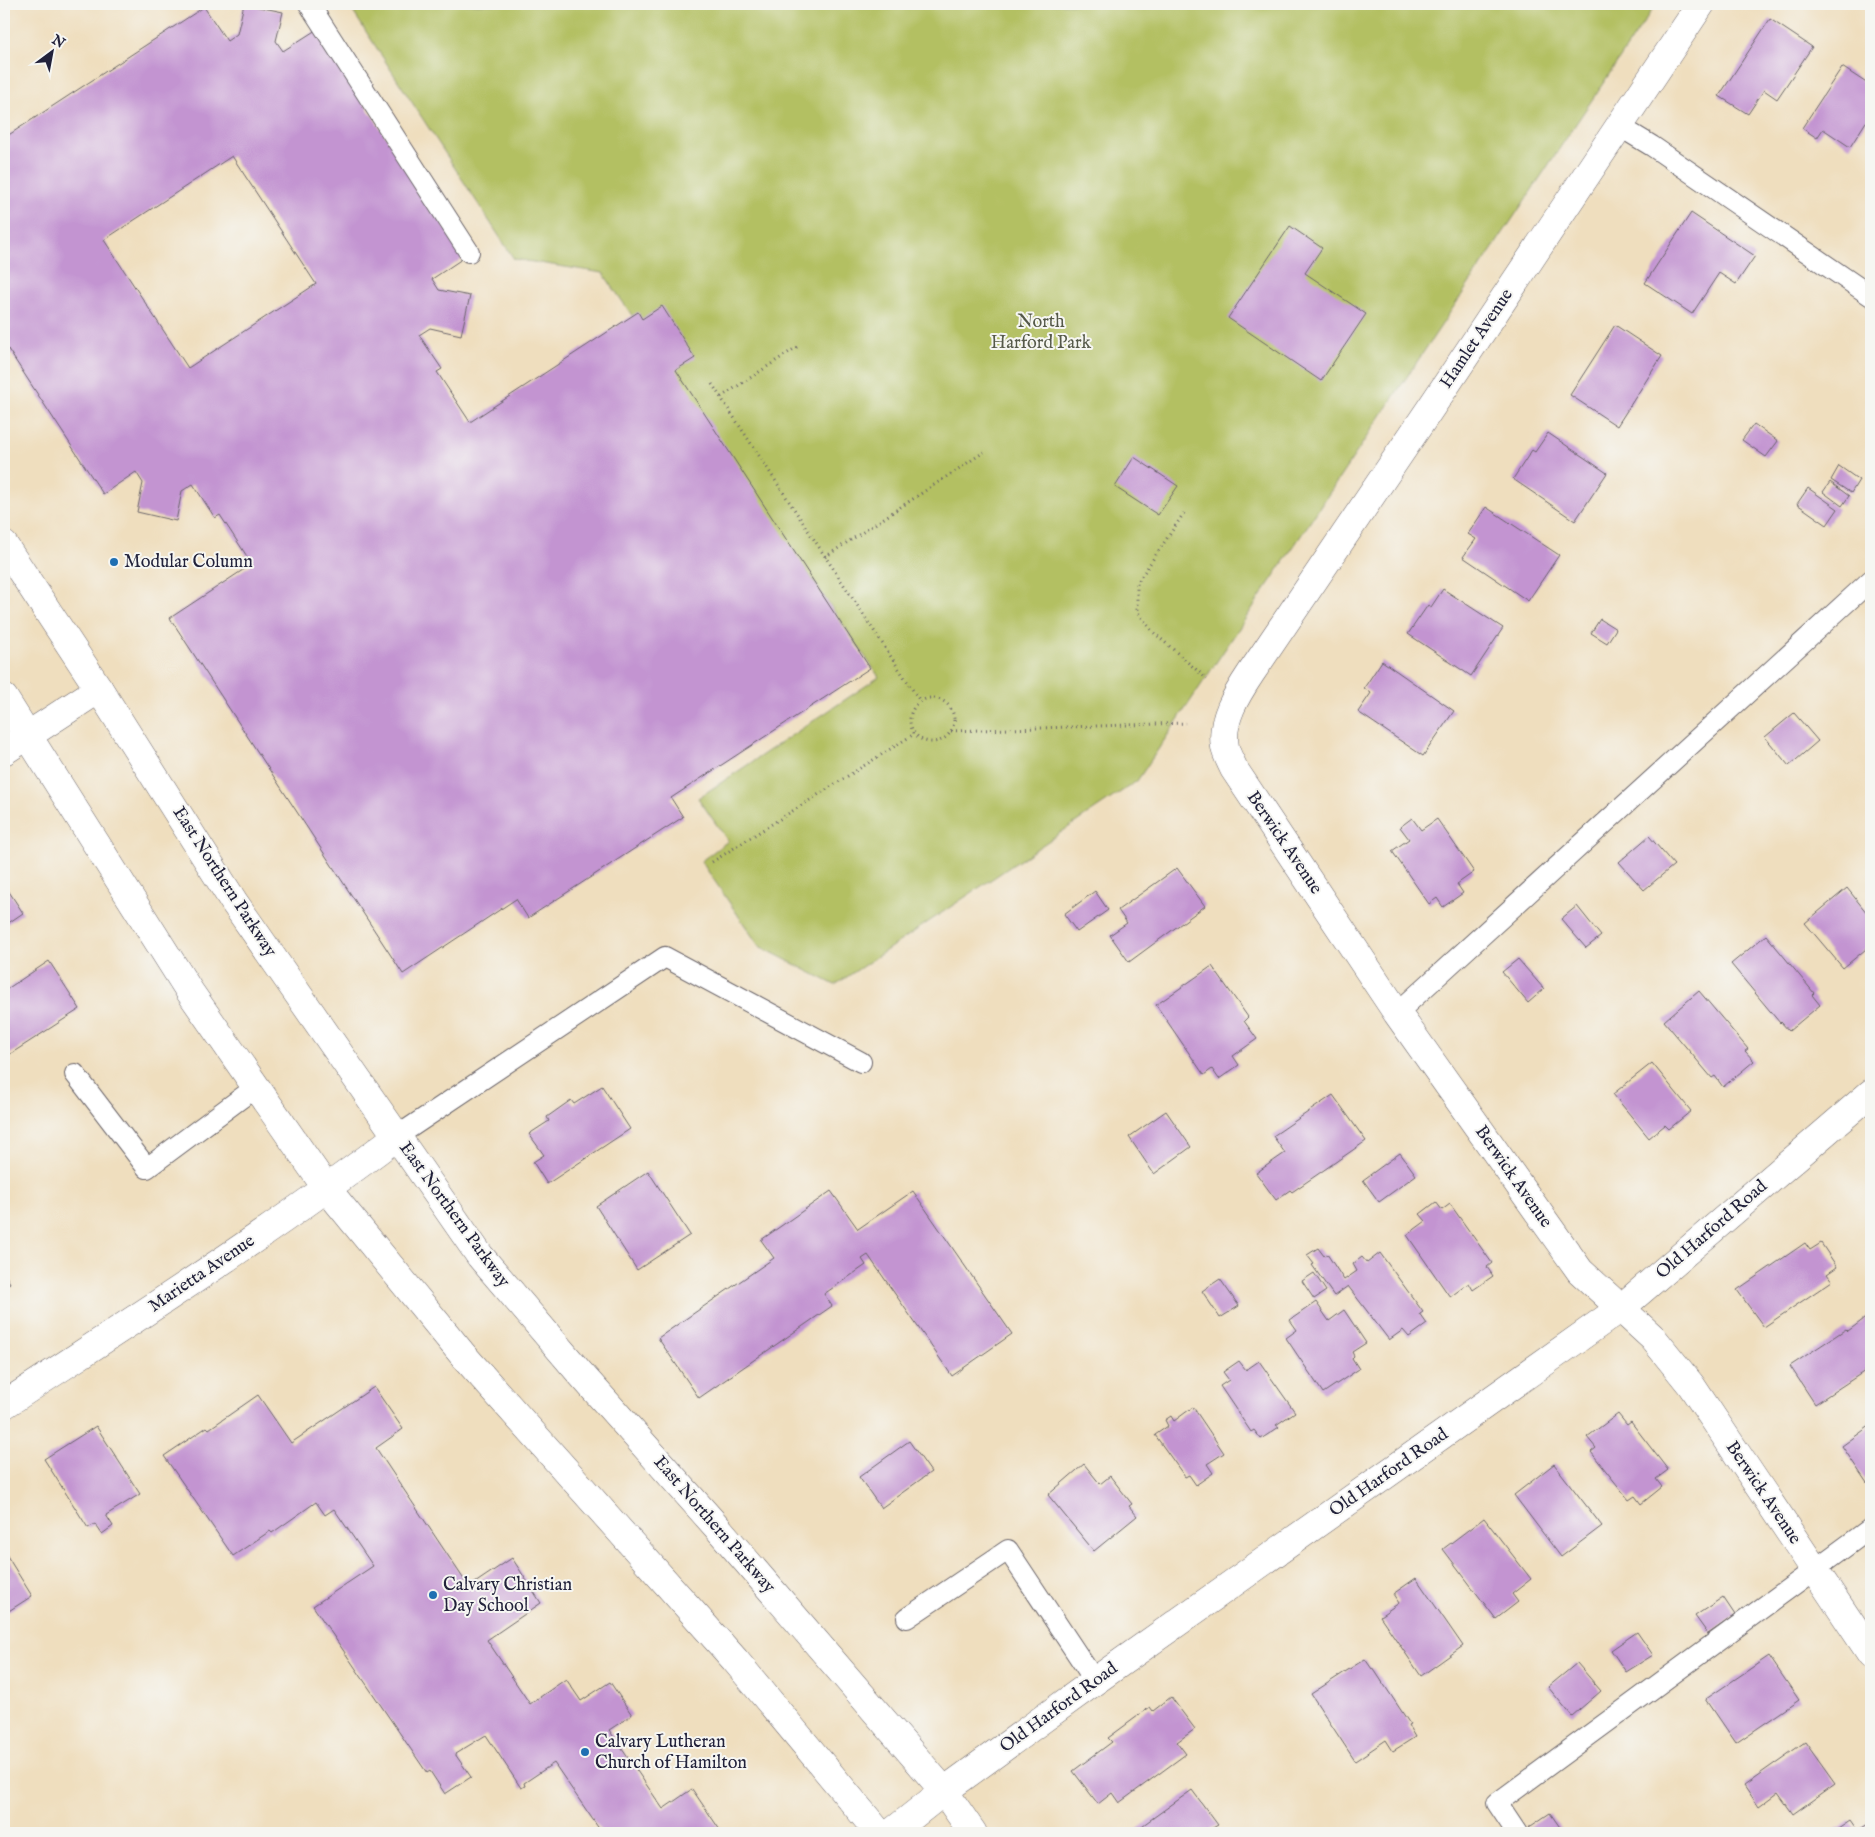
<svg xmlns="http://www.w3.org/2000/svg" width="1875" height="1837" viewBox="0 0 1875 1837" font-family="'IM FELL English',serif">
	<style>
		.green { fill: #b3c062; stroke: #6a714e }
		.building { fill: #c394d1; fill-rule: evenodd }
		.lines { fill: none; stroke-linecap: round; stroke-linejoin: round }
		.service-casing { stroke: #6a6469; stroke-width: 22 }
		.minor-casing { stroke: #6a6469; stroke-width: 29 }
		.tertiary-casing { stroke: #6a6469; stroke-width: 29 }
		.primary-casing { stroke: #6a6469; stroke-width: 29 }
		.path { stroke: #6a6469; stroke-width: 3; stroke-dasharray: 1 4; stroke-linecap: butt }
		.service { stroke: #fff; stroke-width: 20 }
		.minor { stroke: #fff; stroke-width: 28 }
		.tertiary { stroke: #fff; stroke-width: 28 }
		.primary { stroke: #fff; stroke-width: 28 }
		.poi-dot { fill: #1f6fb2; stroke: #f6f6f2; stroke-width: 2 }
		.labels { text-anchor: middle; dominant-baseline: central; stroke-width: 4; stroke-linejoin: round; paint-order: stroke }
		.park-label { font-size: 18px; fill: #555949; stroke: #f6f6f2 }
		.street-label { font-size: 18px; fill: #22223b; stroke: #f6f6f2 }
		.poi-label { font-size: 18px; fill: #22223b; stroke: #f6f6f2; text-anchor: start }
	</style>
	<rect width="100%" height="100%" fill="#f6f6f2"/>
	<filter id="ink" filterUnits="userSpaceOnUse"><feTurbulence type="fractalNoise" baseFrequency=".02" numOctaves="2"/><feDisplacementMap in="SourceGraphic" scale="10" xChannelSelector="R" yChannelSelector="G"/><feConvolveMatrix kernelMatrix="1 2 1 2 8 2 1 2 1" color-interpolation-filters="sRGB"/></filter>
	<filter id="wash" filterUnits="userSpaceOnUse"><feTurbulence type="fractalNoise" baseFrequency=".0096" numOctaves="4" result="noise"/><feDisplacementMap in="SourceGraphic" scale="20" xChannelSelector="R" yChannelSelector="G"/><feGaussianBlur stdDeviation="1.12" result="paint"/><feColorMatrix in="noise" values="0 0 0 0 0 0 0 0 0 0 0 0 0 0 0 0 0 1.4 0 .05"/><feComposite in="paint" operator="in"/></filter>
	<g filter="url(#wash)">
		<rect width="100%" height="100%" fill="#efdebe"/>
		<path class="green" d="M348,4H1656L1137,781L835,985L759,946L701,861L728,841L698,798L879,677L603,273L514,259Z"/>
		<g id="blocks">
			<g class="building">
				<path d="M244,4L283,12L276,41L283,51L316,30L465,257L432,279L439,290L470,296L461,335L430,328L419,335L442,369L437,372L470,422L638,312L642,319L662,306L695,358L676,370L870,668L671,798L683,817L528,918L516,899L403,974L170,618L252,564L220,515L215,518L193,484L182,491L176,521L137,512L143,483L136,472L103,494L4,343V138L204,7L227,41L237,34ZM232,156L316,284L188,368L104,240Z"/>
				<path d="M1770,19L1812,47L1777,99L1764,90L1748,114L1719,96Z"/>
				<path d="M1842,67L1871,86V114L1850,147L1823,129L1817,138L1802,128Z"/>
				<path d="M1691,213L1755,256L1736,284L1719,273L1692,314L1645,283Z"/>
				<path d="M1290,226L1322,248L1305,273L1366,314L1321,381L1228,318Z"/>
				<path d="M1615,325L1662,356L1617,426L1570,395Z"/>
				<path d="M1754,424L1778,441L1766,457L1742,440Z"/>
				<path d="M1548,433L1607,473L1575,521L1513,479L1532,450L1535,452Z"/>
				<path d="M1134,457L1178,486L1158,515L1115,487Z"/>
				<path d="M1839,466L1859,480L1851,493L1831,480Z"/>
				<path d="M1830,482L1849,496L1842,506L1823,492Z"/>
				<path d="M1808,488L1838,509L1827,525L1797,504Z"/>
				<path d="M1486,507L1559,555L1528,601L1463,557L1476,539L1468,534Z"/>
				<path d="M1443,589L1503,628L1471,676L1408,634L1428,605L1431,607Z"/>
				<path d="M1600,619L1616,629L1607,643L1591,633Z"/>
				<path d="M1382,661L1454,711L1423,756L1358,712L1371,693L1364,688Z"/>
				<path d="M1794,713L1818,741L1789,766L1765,737Z"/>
				<path d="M1412,818L1421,830L1437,819L1474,872L1457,884L1463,893L1443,907L1437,898L1429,904L1392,851L1409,839L1400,827Z"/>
				<path d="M1649,836L1674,865L1644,890L1619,862Z"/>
				<path d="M1177,868L1205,906L1129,962L1110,935L1127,923L1118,910Z"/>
				<path d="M4,884L23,913L4,926Z"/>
				<path d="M1847,888L1871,918V945L1843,968L1805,923Z"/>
				<path d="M1095,891L1108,910L1077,932L1064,914Z"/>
				<path d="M1577,906L1601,936L1586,948L1561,919Z"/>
				<path d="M1766,935L1814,993L1812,995L1820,1005L1789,1031L1781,1022L1780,1023L1731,964Z"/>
				<path d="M1518,959L1544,989L1528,1003L1502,972Z"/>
				<path d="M49,961L80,1009L4,1058V991Z"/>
				<path d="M1212,966L1248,1017L1244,1021L1257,1039L1233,1056L1239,1065L1219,1079L1212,1069L1204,1075L1156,1005Z"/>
				<path d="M1699,991L1748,1049L1745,1051L1754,1061L1723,1087L1715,1076L1712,1078L1664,1021Z"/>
				<path d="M1652,1063L1691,1111L1669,1129L1665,1125L1649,1138L1613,1094Z"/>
				<path d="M602,1086L630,1129L547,1184L533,1162L544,1155L529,1134L549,1121L547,1117L571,1100L574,1104Z"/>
				<path d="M1333,1095L1366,1141L1292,1192L1290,1190L1276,1200L1256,1173L1285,1153L1273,1136Z"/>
				<path d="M1166,1111L1191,1147L1154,1174L1129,1137Z"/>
				<path d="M1400,1153L1416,1175L1379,1202L1363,1180Z"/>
				<path d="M648,1171L690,1235L637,1270L596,1206Z"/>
				<path d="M831,1191L858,1229L913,1191L1012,1334L952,1376L868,1255L862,1259L866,1265L824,1294L832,1306L699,1398L658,1338L774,1258L761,1240Z"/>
				<path d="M1436,1202L1442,1210L1450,1204L1492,1263L1487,1267L1493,1276L1473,1290L1469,1283L1450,1297L1407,1235L1426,1221L1420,1214Z"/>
				<path d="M1805,1243L1810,1250L1821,1243L1837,1267L1827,1274L1832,1281L1764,1327L1737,1290Z"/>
				<path d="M1318,1248L1324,1256L1327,1254L1344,1280L1357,1271L1353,1264L1362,1257L1367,1263L1380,1253L1423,1312L1420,1314L1427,1324L1409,1337L1403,1330L1389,1340L1348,1286L1334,1296L1312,1265L1314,1264L1307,1255Z"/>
				<path d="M4,1273L10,1283L4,1287Z"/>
				<path d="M1314,1273L1326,1291L1314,1299L1302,1281Z"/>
				<path d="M1220,1279L1239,1306L1220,1318L1202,1291Z"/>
				<path d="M1316,1302L1329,1321L1344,1310L1366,1343L1352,1352L1354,1356L1352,1358L1359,1369L1323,1393L1286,1338L1297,1330L1290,1320Z"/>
				<path d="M1868,1316L1871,1320V1367L1815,1404L1790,1366L1846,1329L1848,1331Z"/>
				<path d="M1239,1361L1246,1370L1259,1361L1295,1412L1276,1425L1279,1427L1261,1439L1254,1430L1251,1432L1220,1386L1229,1380L1223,1372Z"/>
				<path d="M374,1387L403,1429L376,1448L469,1587L512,1558L541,1603L487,1640L530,1704L566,1679L581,1701L610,1682L632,1715L609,1730L663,1809L692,1789L720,1830L716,1833H602L554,1763L524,1783L525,1786L521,1788L486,1735L455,1754L471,1777L445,1794L430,1771L427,1773L313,1606L373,1566L334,1509L325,1515L316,1502L272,1533L270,1531L233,1556L164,1456L207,1427L209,1429L258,1395L291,1443Z"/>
				<path d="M1193,1407L1224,1453L1207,1464L1213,1473L1196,1485L1189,1475L1185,1477L1155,1435L1168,1426L1165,1420L1171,1416L1174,1421Z"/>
				<path d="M1618,1414L1627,1425L1631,1422L1668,1470L1656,1479L1662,1487L1641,1504L1635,1496L1629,1500L1591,1452L1596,1448L1587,1437Z"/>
				<path d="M1871,1425V1480L1867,1483L1842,1446Z"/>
				<path d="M96,1426L140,1494L106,1515L113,1526L102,1534L95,1524L88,1528L44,1459Z"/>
				<path d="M909,1441L931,1472L881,1508L859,1477Z"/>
				<path d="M1084,1464L1100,1484L1110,1476L1132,1504L1129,1506L1137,1516L1094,1551L1048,1495Z"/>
				<path d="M1554,1464L1602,1526L1561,1557L1514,1495Z"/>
				<path d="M1484,1518L1531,1579L1512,1594L1518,1602L1496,1619L1443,1549Z"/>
				<path d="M4,1551L32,1596L4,1614Z"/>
				<path d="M1416,1578L1463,1646L1421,1676L1380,1616L1399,1603L1393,1594Z"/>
				<path d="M1723,1597L1735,1615L1708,1634L1695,1616Z"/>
				<path d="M1637,1632L1653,1655L1626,1672L1611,1650Z"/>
				<path d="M1769,1656L1799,1700L1736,1743L1706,1699Z"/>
				<path d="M1365,1659L1372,1669L1373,1668L1410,1724L1408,1725L1415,1737L1393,1751L1386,1740L1355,1761L1311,1694Z"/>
				<path d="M1577,1663L1601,1691L1572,1716L1548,1687Z"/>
				<path d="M1171,1697L1195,1729L1177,1742L1186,1754L1119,1803L1112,1793L1098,1804L1073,1771L1112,1742L1108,1738L1150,1707L1153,1711Z"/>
				<path d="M1805,1742L1835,1784L1793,1814L1778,1793L1759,1807L1744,1785Z"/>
				<path d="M1192,1790L1218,1825L1211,1829L1214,1833H1132Z"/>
				<path d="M1550,1813L1564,1833H1532L1528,1828Z"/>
				<path d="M1850,1821L1857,1831L1868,1824L1871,1828V1833H1832Z"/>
			</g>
		</g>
	</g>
	<g filter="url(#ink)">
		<use href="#blocks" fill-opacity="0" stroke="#6a6469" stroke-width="1"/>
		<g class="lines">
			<g class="service-casing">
				<g id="service">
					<path d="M309,4L469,252"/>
					<path d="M1619,126L1652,146L1871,296"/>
					<path d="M1397,1013L1871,580"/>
					<path d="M75,1074L147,1168L256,1087"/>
					<path d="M396,1137L665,957L861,1062"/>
					<path d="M907,1618L1008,1550L1095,1681"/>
					<path d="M1517,1833L1497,1803L1871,1528"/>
				</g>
			</g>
			<g class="minor-casing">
				<g id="minor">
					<path d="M1701,4L1430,409L1251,673C1237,694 1220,720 1225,747C1226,754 1231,762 1234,769L1397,1013L1580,1271L1653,1338L1691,1385L1871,1654"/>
					<path d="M4,751L99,689"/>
					<path d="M4,1405C136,1318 270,1233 396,1137"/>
				</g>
			</g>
			<g class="tertiary-casing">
				<path id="tertiary" d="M891,1833L944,1791L1095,1681L1621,1308L1871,1093"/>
			</g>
			<g class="primary-casing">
				<g id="primary">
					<path d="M4,545L99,689L234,902L480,1256L579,1372L717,1527L944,1791L973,1833"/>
					<path d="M4,698L190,992L327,1189L463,1355L735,1660L879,1833"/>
				</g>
			</g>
			<g class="path">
				<path d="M712,384L920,701"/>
				<path d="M721,397L800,345"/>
				<path d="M1184,513L1137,583V611L1152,631L1207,679"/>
				<path d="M825,557L984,452"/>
				<circle cx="932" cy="720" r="22"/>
				<path d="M951,731L1186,723"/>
				<path d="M712,862L914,734"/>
			</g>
			<use href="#service" class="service"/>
			<use href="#minor" class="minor"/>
			<use href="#tertiary" class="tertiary"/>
			<use href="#primary" class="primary"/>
		</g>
	</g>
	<g class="poi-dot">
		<circle cx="114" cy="562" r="5"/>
		<circle cx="433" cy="1595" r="5"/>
		<circle cx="585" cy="1752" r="5"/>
	</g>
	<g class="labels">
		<g class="park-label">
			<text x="1041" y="322">North<tspan x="1041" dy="21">Harford Park</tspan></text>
		</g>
		<g class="street-label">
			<text transform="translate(1477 339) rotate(-56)">Hamlet Avenue</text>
			<text transform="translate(1284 843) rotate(56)">Berwick Avenue</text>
			<text transform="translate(224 882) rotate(57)">East Northern Parkway</text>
			<text transform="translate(1513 1177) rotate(55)">Berwick Avenue</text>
			<text transform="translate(454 1215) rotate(54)">East Northern Parkway</text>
			<text transform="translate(1712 1230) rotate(-41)">Old Harford Road</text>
			<text transform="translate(202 1274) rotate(-34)">Marietta Avenue</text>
			<text transform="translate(1389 1473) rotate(-35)">Old Harford Road</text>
			<text transform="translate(1763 1493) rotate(56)">Berwick Avenue</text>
			<text transform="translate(714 1525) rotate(49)">East Northern Parkway</text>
			<text transform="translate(1059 1708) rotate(-36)">Old Harford Road</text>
		</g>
		<g class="poi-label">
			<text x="124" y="562">Modular Column</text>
			<text x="443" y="1585">Calvary Christian<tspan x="443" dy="21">Day School</tspan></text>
			<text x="595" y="1742">Calvary Lutheran<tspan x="595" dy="21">Church of Hamilton</tspan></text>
		</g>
	</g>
	<rect width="1875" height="1837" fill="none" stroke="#f6f6f2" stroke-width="20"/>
	<g transform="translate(52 52) rotate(32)" stroke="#f6f6f2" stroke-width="4" paint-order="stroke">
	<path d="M0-4L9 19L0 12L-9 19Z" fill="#22223b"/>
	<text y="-8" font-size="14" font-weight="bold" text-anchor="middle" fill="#22223b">N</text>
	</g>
</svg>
